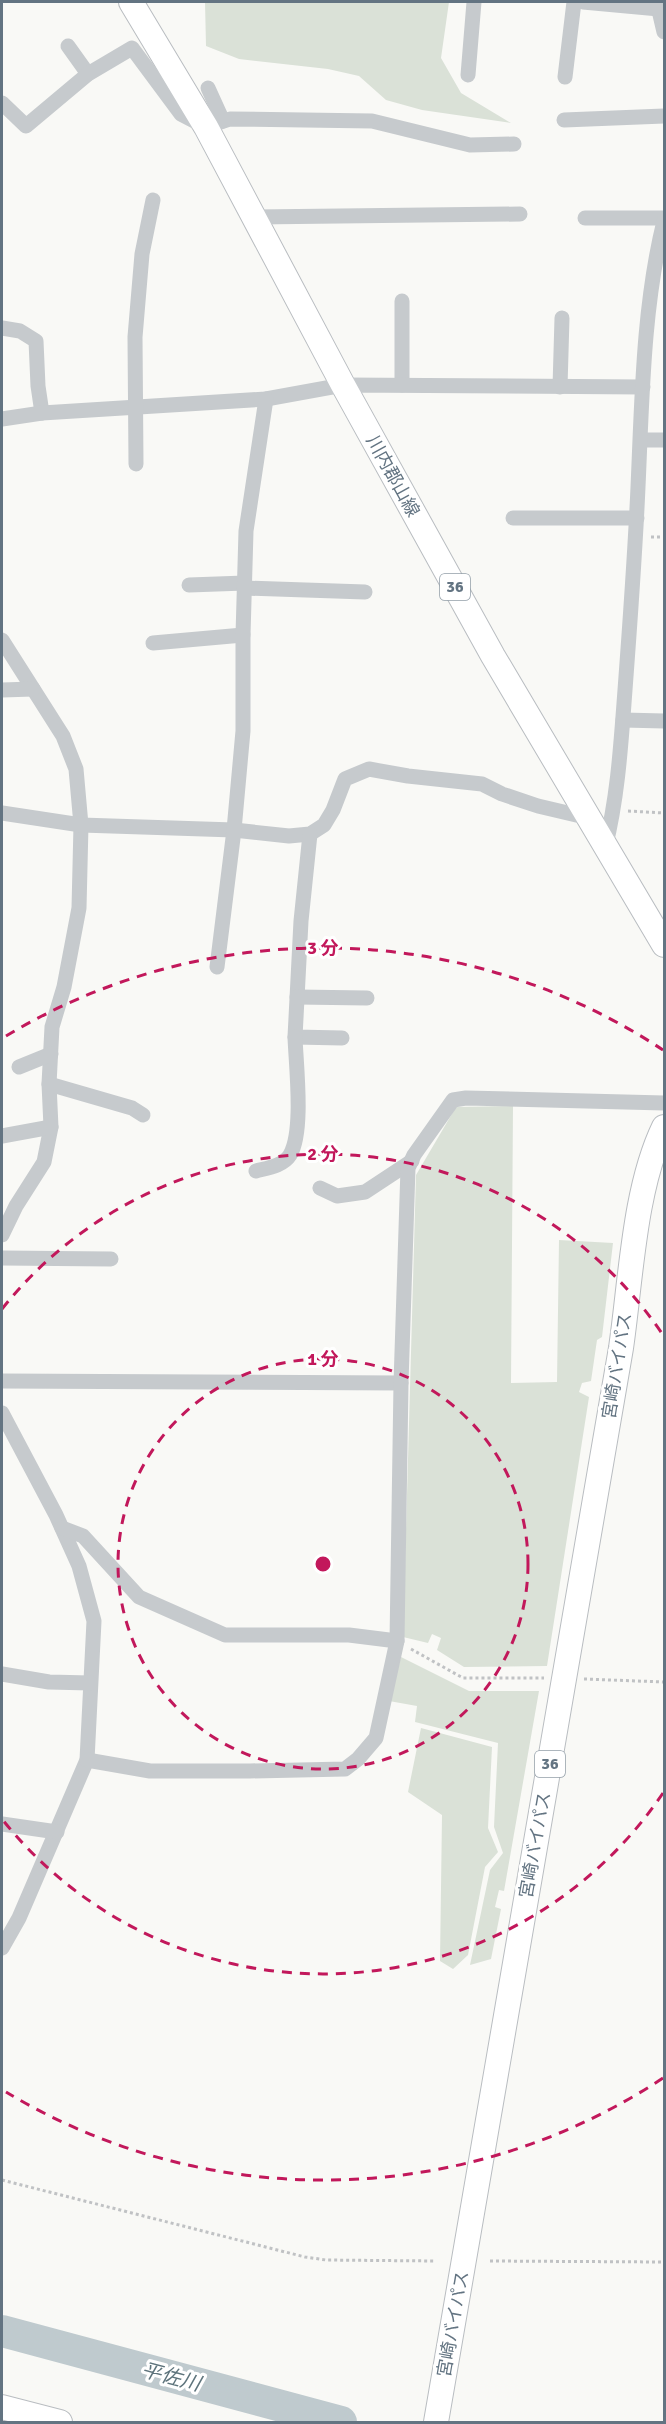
<svg xmlns="http://www.w3.org/2000/svg" width="666" height="2424" viewBox="0 0 666 2424" font-family="Signika,'Noto Sans JP',sans-serif">
	<style>
		.green { fill: #dae1d7 }
		.lines { fill: none; stroke-linecap: round; stroke-linejoin: round }
		.river { stroke: #bfcace; stroke-width: 32 }
		.primary-casing { stroke: #b9bdc1; stroke-width: 26 }
		.path { stroke: #c0c2c4; stroke-width: 3; stroke-dasharray: 3 3; stroke-linecap: butt }
		.street { stroke: #c6cacd; stroke-width: 15 }
		.primary { stroke: #fff; stroke-width: 24 }
		.ring { fill: none; stroke: #c2185b; stroke-width: 3; stroke-dasharray: 10 8 }
		.labels { text-anchor: middle; dominant-baseline: central; stroke-width: 6; stroke-linejoin: round; paint-order: stroke }
		.shield { fill: #fff; stroke: #929ea8; stroke-width: 1.5 }
		.shield-label { font-size: 16px; font-weight: bold; fill: #637482 }
		.street-label { font-size: 18px; fill: #637482; stroke: #fff }
		.water-label { font-size: 20px; font-style: italic; fill: #5e747c; stroke: #fff }
		.centre { fill: #c2185b; stroke: #fff; stroke-width: 3 }
		.ring-label { font-size: 18px; text-anchor: middle; font-weight: bold; fill: #c2185b; stroke: #fff; stroke-width: 6; stroke-linejoin: round; paint-order: stroke }
	</style>
	<rect width="100%" height="100%" fill="#f9f9f6"/>
	<g class="green">
		<path d="M205,2L270,3L272,2H449L441,58L461,93L511,123L422,110L386,100L359,76L328,69L239,59L206,46Z"/>
		<path d="M513,1106L511,1383L557,1382L559,1240L613,1243L602,1337L597,1340L591,1381L582,1383L579,1392L589,1397L547,1666L464,1667L437,1650L441,1638L432,1634L428,1643L403,1637L416,1175L456,1107Z"/>
		<path d="M401,1657L469,1691H539L504,1891L499,1890L495,1907L501,1909L491,1959L470,1965L490,1870L503,1853L494,1827L498,1743L415,1722L417,1706L389,1701Z"/>
		<path d="M421,1728L492,1747L488,1828L498,1852L485,1867L468,1955L453,1969L440,1961L442,1815L408,1792Z"/>
	</g>
	<g class="lines">
		<path class="river" d="M2,2331L341,2422"/>
		<g class="primary-casing">
			<g id="primary">
				<path d="M131,2L206,127L343,385L493,656L664,945"/>
				<path d="M2,2407L60,2422"/>
				<path d="M436,2422L621,1348C631,1279 634,1189 664,1127"/>
			</g>
		</g>
		<g class="path">
			<path d="M651,537H664"/>
			<path d="M628,811L664,813"/>
			<path d="M411,1649L463,1678H544"/>
			<path d="M584,1679L664,1682"/>
			<path d="M2,2180L305,2257L326,2260L435,2261"/>
			<path d="M490,2261L664,2262"/>
		</g>
		<g class="street">
			<path d="M583,2L659,9"/>
			<path d="M657,2L664,32"/>
			<path d="M68,46L88,74"/>
			<path d="M468,75L474,2"/>
			<path d="M565,77L574,2"/>
			<path d="M208,88L223,121"/>
			<path d="M2,103L26,126L88,74L132,48L181,114L206,127L230,119L372,121L470,145L514,144"/>
			<path d="M564,120L664,116"/>
			<path d="M255,217L520,214"/>
			<path d="M585,218H664"/>
			<path d="M402,301V385"/>
			<path d="M2,328L20,331L36,341L38,386L42,413"/>
			<path d="M560,387L562,318"/>
			<path d="M2,419L42,413L266,399L343,385L643,387"/>
			<path d="M641,440H664"/>
			<path d="M136,464L135,337L142,254L153,200"/>
			<path d="M513,518H637"/>
			<path d="M189,585L245,583"/>
			<path d="M244,588L365,592"/>
			<path d="M2,640L63,736L76,769L81,825L79,908L64,987L52,1027L49,1084L51,1127L44,1162L16,1206L2,1235"/>
			<path d="M153,643L243,635"/>
			<path d="M2,690L33,689"/>
			<path d="M623,720L664,721"/>
			<path d="M2,813L81,825L234,830L289,836L310,834L324,825L333,810L345,779L369,769L408,776L482,784L502,794L538,806L589,818"/>
			<path d="M310,834L301,921L295,1037L342,1038"/>
			<path d="M605,848C618,796 621,743 625,690C630,623 635,555 638,487C642,399 643,306 664,221"/>
			<path d="M217,967L234,830L243,731V635L246,531L266,399"/>
			<path d="M297,997L367,998"/>
			<path d="M19,1067L51,1054"/>
			<path d="M49,1084L132,1108L143,1115"/>
			<path d="M2,1136L51,1127"/>
			<path d="M256,1171C267,1168 283,1166 290,1155C304,1131 296,1066 295,1037"/>
			<path d="M320,1188L337,1196L365,1192L412,1161"/>
			<path d="M2,1258L111,1259"/>
			<path d="M2,1381L401,1383"/>
			<path d="M2,1413L56,1515L79,1566L94,1621L87,1760L19,1918L2,1948"/>
			<path d="M62,1528L83,1536L139,1597L225,1635H349L397,1641"/>
			<path d="M2,1674L49,1682L90,1683"/>
			<path d="M87,1760L150,1771H250L345,1769L358,1759L376,1738L397,1641L401,1383L408,1168L414,1155L453,1100L466,1098L664,1103"/>
			<path d="M2,1824L57,1832"/>
		</g>
		<use href="#primary" class="primary"/>
	</g>
	<g class="ring">
		<circle cx="323" cy="1564" r="205"/>
		<path d="M663 1793A410 410 0 0 1 2 1819M2 1309A410 410 0 0 1 663 1335"/>
		<path d="M663 2078A616 616 0 0 1 6 2092M6 1036A616 616 0 0 1 663 1050"/>
	</g>
	<g class="labels">
		<g class="shield">
			<rect x="440" y="574" width="30" height="26" rx="4.5"/>
			<rect x="535" y="1751" width="30" height="26" rx="4.5"/>
		</g>
		<g class="shield-label">
			<text x="455" y="587">36</text>
			<text x="550" y="1764">36</text>
		</g>
		<g class="street-label">
			<text transform="translate(393 476) rotate(61)">川内郡山線</text>
			<text transform="translate(617 1366) rotate(-81)">宮崎バイパス</text>
			<text transform="translate(535 1845) rotate(-80)">宮崎バイパス</text>
			<text transform="translate(453 2324) rotate(-80)">宮崎バイパス</text>
		</g>
		<g class="water-label">
			<text transform="translate(171 2377) rotate(15)">平佐川</text>
		</g>
	</g>
	<circle cx="323" cy="1564" r="9" class="centre"/>
	<g class="ring-label">
		<text x="323" y="954">3 分</text>
		<text x="323" y="1160">2 分</text>
		<text x="323" y="1365">1 分</text>
	</g>
	<rect width="666" height="2424" fill="none" stroke="#637482" stroke-width="6"/>
</svg>
